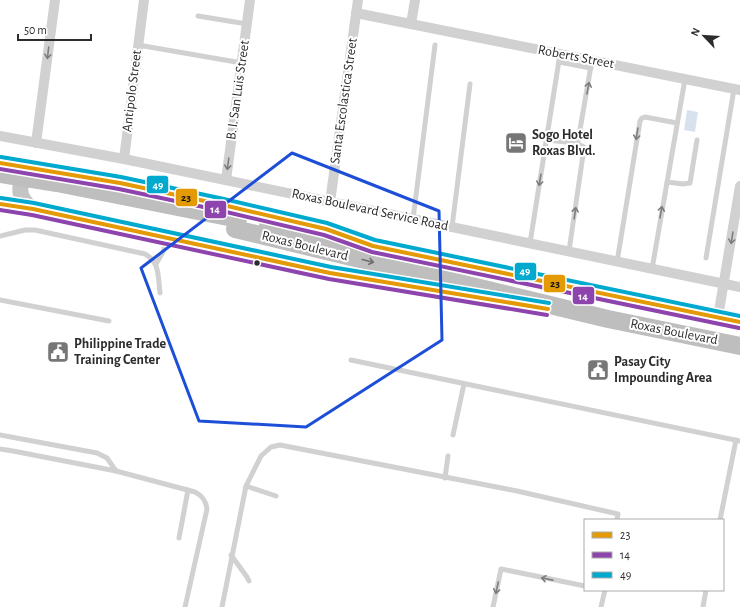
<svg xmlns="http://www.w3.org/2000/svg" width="740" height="607" viewBox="0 0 740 607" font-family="'Alegreya Sans',sans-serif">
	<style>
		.water { fill: #d8e2ee }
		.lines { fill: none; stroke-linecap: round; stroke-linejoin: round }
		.lane { stroke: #d1d1d1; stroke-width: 5 }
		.street { stroke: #d1d1d1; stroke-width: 10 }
		.primary { stroke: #c4c4c4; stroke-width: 16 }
		.highway { stroke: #bebebe; stroke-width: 18 }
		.highway-bridge { stroke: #bebebe; stroke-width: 18 }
		.bus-1-casing { stroke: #fff; stroke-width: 7 }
		.bus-2-casing { stroke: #fff; stroke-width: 7 }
		.bus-3-casing { stroke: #fff; stroke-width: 7 }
		.bus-1 { stroke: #e39a04; stroke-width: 4 }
		.bus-2 { stroke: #8e44ad; stroke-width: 4 }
		.bus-3 { stroke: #00a9ce; stroke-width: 4 }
		.oneway { stroke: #7e7e7e }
		.oneway2 { stroke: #6e6e6e }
		.marked { fill: none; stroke: #1d4ed8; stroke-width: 3; stroke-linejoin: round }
		.bus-dot { fill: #2c2c2c; stroke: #fff; stroke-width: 1.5 }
		.labels { text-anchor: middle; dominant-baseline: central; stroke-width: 4; stroke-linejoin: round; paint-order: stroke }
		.street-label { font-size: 14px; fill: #2c2c2c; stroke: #fff }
		.poi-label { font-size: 14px; font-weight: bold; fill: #2c2c2c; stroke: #fff; text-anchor: start }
		.line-badge { stroke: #fff; stroke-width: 1.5 }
		.badge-label { font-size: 11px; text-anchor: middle; font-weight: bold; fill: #fff }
		.pale-badge-label { font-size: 11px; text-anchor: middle; font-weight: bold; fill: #111 }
	</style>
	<rect width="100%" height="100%" fill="#fff"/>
	<path class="water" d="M687,110L698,112L695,132L684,130Z"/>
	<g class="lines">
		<g class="lane">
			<path d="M198,16L247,24"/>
			<path d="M138,45L242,63"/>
			<path d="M559,62L591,68"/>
			<path d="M546,140L577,143"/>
			<path d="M667,182L683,184L690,183L697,140"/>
			<path d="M413,219L435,45"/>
			<path d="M452,227L470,84"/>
			<path d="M0,236L25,230H35L145,254C160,262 158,277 160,293"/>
			<path d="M530,243L560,54"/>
			<path d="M569,251L584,148V147L578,144V141L592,60"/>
			<path d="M706,258L734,89"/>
			<path d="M617,262L640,121L642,118L645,117L677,123"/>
			<path d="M156,264L163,252L167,239"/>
			<path d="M652,269L685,79"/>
			<path d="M0,300L109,321"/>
			<path d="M351,360L740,441"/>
			<path d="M0,435L97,453L107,458L116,471"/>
			<path d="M453,435L464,384"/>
			<path d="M0,449L13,451L116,471L195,492C203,496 206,501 207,509L185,607"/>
			<path d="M445,478L448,456"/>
			<path d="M246,486L276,496"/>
			<path d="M720,520L736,440"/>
			<path d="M179,538L188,490"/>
			<path d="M231,555L247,577L249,581"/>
			<path d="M222,607L246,486L261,456L271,447L280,445L517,491L618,514L617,520"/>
			<path d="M493,607L501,569L585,586"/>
			<path d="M601,607L605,590"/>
			<path d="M703,607L706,590"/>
		</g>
		<g class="street">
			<path d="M356,13L740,90"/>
			<path d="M411,24L415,0"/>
			<path d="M0,136L124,159L740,287"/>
			<path d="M36,143L55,0"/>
			<path d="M124,159L144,0"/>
			<path d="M226,180L250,0"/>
			<path d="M330,202L358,0"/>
			<path d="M718,317L740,186"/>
		</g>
		<g class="primary">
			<path d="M0,163C103,177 203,201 304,224"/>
			<path d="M0,204L33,209L330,273L511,303"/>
			<path d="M33,209C16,198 16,181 33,170"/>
		</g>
		<g class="highway">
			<path d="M268,225L740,322"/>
			<path d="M235,229L608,319L740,346"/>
		</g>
		<path class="highway-bridge" d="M0,174L57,183L238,219"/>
		<g class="bus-1-casing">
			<g id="bus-1">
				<path d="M0,163L120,183L223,205L326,229L373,246L740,322"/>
				<path d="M0,204L33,209L330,273L548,309"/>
			</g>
		</g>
		<g class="bus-2-casing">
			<g id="bus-2">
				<path d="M0,169L119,189L222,211L324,235L372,252L739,328"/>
				<path d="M0,210L32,215L329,279L547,315"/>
			</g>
		</g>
		<g class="bus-3-casing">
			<g id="bus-3">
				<path d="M1,157L121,177L224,199L327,223L375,240L740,316"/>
				<path d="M1,198L34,203L331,267L549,303"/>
			</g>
		</g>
		<use href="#bus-1" class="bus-1"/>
		<use href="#bus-2" class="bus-2"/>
		<use href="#bus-3" class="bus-3"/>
	</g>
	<defs><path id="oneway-shaft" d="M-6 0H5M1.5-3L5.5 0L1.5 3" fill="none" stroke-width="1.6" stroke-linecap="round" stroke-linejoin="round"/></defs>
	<g class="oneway">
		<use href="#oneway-shaft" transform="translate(48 53) rotate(97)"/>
		<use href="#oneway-shaft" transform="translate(588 88) rotate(-79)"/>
		<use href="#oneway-shaft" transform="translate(637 134) rotate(99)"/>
		<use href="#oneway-shaft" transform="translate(228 164) rotate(98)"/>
		<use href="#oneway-shaft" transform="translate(540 180) rotate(99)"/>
		<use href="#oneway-shaft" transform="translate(661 212) rotate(-80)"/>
		<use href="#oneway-shaft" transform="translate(575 213) rotate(-82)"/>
		<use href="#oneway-shaft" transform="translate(732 238) rotate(99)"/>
		<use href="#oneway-shaft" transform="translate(547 579) rotate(-169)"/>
		<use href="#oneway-shaft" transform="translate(497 588) rotate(102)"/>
	</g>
	<use class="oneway2" href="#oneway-shaft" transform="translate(368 261) rotate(14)"/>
	<path class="marked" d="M292,153L439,211L442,340L306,427L199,421L141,268Z"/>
	<defs>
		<g id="hotel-square" transform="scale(1.15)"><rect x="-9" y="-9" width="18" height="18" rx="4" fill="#767676" stroke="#fff"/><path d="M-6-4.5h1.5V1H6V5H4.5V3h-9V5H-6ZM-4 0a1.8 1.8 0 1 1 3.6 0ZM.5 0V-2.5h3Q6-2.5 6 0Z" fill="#fff"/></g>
		<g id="civic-square" transform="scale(1.15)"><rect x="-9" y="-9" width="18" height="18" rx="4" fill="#767676" stroke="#fff"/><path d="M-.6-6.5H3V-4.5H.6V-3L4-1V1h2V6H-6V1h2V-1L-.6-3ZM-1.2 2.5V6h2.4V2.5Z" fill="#fff"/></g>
	</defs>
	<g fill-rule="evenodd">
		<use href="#hotel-square" x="516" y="143"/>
		<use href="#civic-square" x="58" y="352"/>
		<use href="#civic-square" x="598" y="370"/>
	</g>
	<circle class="bus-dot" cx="257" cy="263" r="3.5"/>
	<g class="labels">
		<g class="street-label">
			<text transform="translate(576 57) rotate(11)">Roberts Street</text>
			<text transform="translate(238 90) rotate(-82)">B. I. San Luis Street</text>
			<text transform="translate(132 91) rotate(-83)">Antipolo Street</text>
			<text transform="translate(344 101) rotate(-82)">Santa Escolastica Street</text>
			<text transform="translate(370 210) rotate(12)">Roxas Boulevard Service Road</text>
			<text transform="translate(305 246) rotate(14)">Roxas Boulevard</text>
			<text transform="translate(674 332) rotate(11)">Roxas Boulevard</text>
		</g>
		<g class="poi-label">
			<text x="532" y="135">Sogo Hotel<tspan x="532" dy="16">Roxas Blvd.</tspan></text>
			<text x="74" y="344">Philippine Trade<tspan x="74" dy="16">Training Center</tspan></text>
			<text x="614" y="362">Pasay City<tspan x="614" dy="16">Impounding Area</tspan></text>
		</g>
	</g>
	<g class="line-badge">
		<rect x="146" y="175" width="23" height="19" rx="4" fill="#00a9ce"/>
		<rect x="175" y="188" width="23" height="19" rx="4" fill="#e39a04"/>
		<rect x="204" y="200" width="23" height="19" rx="4" fill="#8e44ad"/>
		<rect x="514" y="262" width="23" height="19" rx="4" fill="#00a9ce"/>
		<rect x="543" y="274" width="23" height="19" rx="4" fill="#e39a04"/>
		<rect x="572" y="286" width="23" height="19" rx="4" fill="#8e44ad"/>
	</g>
	<g class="badge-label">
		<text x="158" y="189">49</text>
		<text x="215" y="213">14</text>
		<text x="525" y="275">49</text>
		<text x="583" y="300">14</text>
	</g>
	<g class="pale-badge-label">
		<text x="186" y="201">23</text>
		<text x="555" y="287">23</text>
	</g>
	<rect x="584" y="519" width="140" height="72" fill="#ffffff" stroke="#ababab"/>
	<rect x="592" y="532" width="20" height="6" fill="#e39a04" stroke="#ababab"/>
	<text x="620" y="539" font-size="12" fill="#2c2c2c">23</text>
	<rect x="592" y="552" width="20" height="6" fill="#8e44ad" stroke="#ababab"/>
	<text x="620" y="559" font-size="12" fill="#2c2c2c">14</text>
	<rect x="592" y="572" width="20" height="6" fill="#00a9ce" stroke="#ababab"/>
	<text x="620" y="579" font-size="12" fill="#2c2c2c">49</text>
	<g transform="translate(704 36) rotate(295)" stroke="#ffffff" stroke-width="3" paint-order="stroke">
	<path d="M0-3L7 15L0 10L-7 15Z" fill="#2c2c2c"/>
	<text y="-6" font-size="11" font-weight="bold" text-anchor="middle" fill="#2c2c2c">N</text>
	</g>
	<path d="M18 34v6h73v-6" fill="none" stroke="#2c2c2c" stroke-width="2"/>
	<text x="24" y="34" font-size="12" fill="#2c2c2c" stroke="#ffffff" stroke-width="3" paint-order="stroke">50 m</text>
</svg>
